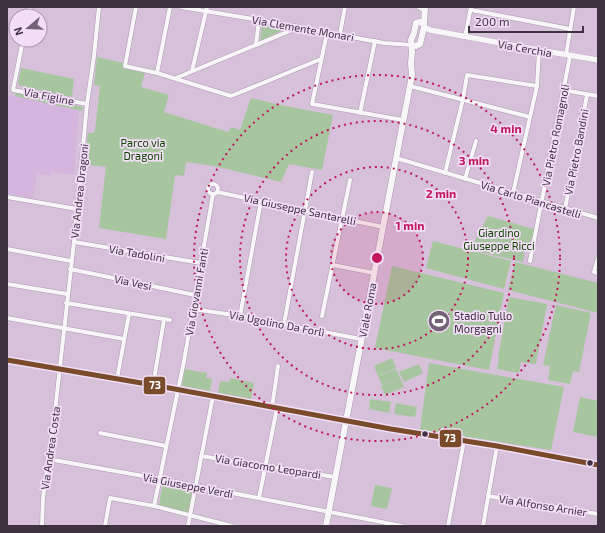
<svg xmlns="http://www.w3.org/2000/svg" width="605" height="533" viewBox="0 0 605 533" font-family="'Exo 2',sans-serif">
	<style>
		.built { fill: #d5b4dd }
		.green { fill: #a7c69f }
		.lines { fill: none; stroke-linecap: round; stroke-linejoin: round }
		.minor-casing { stroke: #aa9aad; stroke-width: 5 }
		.tertiary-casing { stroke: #aa9aad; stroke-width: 6 }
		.secondary-casing { stroke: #aa9aad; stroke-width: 7 }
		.minor { stroke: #f9f6f9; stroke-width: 4 }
		.tertiary { stroke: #f9f6f9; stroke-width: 5.5 }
		.secondary { stroke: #f9f6f9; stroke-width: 6 }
		.bus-1-casing { stroke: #f2def6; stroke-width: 8 }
		.bus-1 { stroke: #7a4b2a; stroke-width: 5 }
		.ring { fill: none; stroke: #c2185b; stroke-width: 2; stroke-dasharray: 2 4 }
		.bus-dot { fill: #3f3042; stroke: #f2def6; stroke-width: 1.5 }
		.labels { text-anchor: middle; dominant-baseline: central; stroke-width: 3.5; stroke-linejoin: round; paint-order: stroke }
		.street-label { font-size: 11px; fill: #3f3042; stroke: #f2def6 }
		.park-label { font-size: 11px; fill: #0e4600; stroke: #f2def6 }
		.poi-label { font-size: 11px; fill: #3f3042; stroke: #f2def6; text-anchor: start }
		.centre { fill: #c2185b; stroke: #f2def6; stroke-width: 2 }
		.ring-label { font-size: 12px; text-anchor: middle; font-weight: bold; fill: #c2185b; stroke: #f2def6; stroke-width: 3.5; stroke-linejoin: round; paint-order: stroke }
		.line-badge { stroke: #f2def6; stroke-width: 1.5 }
		.badge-label { font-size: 11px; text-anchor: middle; font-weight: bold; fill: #fff }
	</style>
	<rect width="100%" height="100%" fill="#d6c0da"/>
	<path class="built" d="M7,95L79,108L74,175L51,172L50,176L37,174L33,198L7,193Z"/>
	<g class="green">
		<path d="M262,23L287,28L260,41Z"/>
		<path d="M97,57L123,63V68L145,73L141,87L169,95L164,112L228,132L231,127L240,130L251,98L280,105L333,115L322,170L289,164L281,182L214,166L186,162L184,176L175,175L166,239L99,228L106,167L84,164L88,133H94L95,130L100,86L94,85Z"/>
		<path d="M21,68L74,79L72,97L20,86L18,83Z"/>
		<path d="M16,92L83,107L82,111L15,96Z"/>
		<path d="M488,216L534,229L529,249L525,248L523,262L470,250Z"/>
		<path d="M433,241L511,261L504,289L426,268Z"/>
		<path d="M515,262L598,283V313L508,290Z"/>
		<path d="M392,266L504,293L489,370L375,348Z"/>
		<path d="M509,297L547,304L536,364L521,362L519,373L497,369L499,358L498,357Z"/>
		<path d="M556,305L591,313L579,372L573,371L570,384L548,380L550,366L543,365Z"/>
		<path d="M392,358L396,368L378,376L374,366Z"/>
		<path d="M429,363L564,387L551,450L420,430Z"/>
		<path d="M419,364L423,373L404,382L399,372Z"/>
		<path d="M185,369L207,373L206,378L212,379L210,391L182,386Z"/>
		<path d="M396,369L400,378L382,385L378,376Z"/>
		<path d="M230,378L254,383L251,399L218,393L220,381L229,382Z"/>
		<path d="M400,378L404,387L385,395L381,386Z"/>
		<path d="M580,397L598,401V437L573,432Z"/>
		<path d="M370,399L391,402L389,413L369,409Z"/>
		<path d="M396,403L417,407L415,417L394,414Z"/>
		<path d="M163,482L193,488L188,512L159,506Z"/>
		<path d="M375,485L392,488L387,509L371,506Z"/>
	</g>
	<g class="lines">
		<g class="minor-casing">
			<g id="minor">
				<path d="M136,7L125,66L157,73L231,96L321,59"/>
				<path d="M181,7L253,19L384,43L412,45"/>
				<path d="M418,7L422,9"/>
				<path d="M471,10L570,29"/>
				<path d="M28,16L30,7"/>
				<path d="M327,33L312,104L403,120"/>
				<path d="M340,34L345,7"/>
				<path d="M465,37L471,7"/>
				<path d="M23,40L13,90L87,104"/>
				<path d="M256,44L259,20"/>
				<path d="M566,55L574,7"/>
				<path d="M192,71L207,7"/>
				<path d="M157,73L170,7"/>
				<path d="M176,78L292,30L295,26"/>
				<path d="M410,86L530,117"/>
				<path d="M563,90L598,96"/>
				<path d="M360,113L375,41"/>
				<path d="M396,158L598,218"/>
				<path d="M445,173L463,99L467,75L537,86"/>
				<path d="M465,179L476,141"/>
				<circle cx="213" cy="189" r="5"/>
				<path d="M217,192L383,227"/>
				<path d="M513,193L537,86L539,50"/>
				<path d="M7,197L77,209"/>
				<path d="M565,209L587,95"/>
				<path d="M74,242L201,263"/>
				<path d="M7,249L71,261"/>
				<path d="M598,258L594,272L598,273"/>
				<path d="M530,261L570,56"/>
				<path d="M333,265L374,273"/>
				<path d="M70,269L195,295"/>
				<path d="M7,284L67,294"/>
				<path d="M66,303L170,320"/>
				<path d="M193,309L240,316L361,339"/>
				<path d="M240,316L261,201"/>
				<path d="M322,316L350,180"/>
				<path d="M7,318L124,339"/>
				<path d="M284,324L312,172"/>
				<path d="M117,379L129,314"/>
				<path d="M153,385L164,320"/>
				<path d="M272,407L278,366"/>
				<path d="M100,433L166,446"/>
				<path d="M201,456L335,477"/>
				<path d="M48,459L160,479L402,526"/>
				<path d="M488,496L598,514"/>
				<path d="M259,498L277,408"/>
				<path d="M154,506L184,361L213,194"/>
				<path d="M42,526L43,498L55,411L74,242L87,104L94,56L99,7"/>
				<path d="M105,526L110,498L154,506L232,526"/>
				<path d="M188,526L213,396"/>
				<path d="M448,526L464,441"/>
				<path d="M483,526L497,446"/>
			</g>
		</g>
		<g class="tertiary-casing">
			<path id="tertiary" d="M424,27L430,30L539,50L598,60"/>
		</g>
		<g class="secondary-casing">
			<g id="secondary">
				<path d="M412,45L416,46L420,44L424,27V24L425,7"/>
				<path d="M7,360L153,385L391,429L497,446L598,465"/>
				<path d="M326,526L412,75L411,63L412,52L411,40L414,33L416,23L420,22L424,24"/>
			</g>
		</g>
		<use href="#minor" class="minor"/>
		<use href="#tertiary" class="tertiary"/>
		<use href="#secondary" class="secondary"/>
		<g class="bus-1-casing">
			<path id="bus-1" d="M7,360L153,385L391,429L497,446L598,465"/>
		</g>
		<use href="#bus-1" class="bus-1"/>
	</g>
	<circle cx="377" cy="258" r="46" fill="#c2185b" fill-opacity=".12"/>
	<g class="ring">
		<circle cx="377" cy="258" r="46"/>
		<circle cx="377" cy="258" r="91"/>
		<circle cx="377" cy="258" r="137"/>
		<circle cx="377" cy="258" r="183"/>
	</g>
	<defs>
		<g id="stadium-disc" transform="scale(1.15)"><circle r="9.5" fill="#746277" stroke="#f2def6"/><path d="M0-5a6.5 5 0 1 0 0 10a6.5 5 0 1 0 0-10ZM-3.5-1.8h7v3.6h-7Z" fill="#fff"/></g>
	</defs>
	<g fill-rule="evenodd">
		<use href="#stadium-disc" x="439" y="321"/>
	</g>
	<g class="bus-dot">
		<circle cx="425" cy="434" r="3.5"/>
		<circle cx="590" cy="463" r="3.5"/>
	</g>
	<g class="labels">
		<g class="street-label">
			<text transform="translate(303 28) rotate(10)">Via Clemente Monari</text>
			<text transform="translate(525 48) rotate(10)">Via Cerchia</text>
			<text transform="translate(49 96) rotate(11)">Via Figline</text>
			<text transform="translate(555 135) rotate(-79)">Via Pietro Romagnoli</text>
			<text transform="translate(576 152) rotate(-79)">Via Pietro Bandini</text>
			<text transform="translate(79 191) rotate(-84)">Via Andrea Dragoni</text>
			<text transform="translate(531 199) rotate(17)">Via Carlo Piancastelli</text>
			<text transform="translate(300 209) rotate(12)">Via Giuseppe Santarelli</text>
			<text transform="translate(137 253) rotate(10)">Via Tadolini</text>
			<text transform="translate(133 282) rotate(12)">Via Vesi</text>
			<text transform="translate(196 292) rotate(-80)">Via Giovanni Fanti</text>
			<text transform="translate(367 310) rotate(-79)">Viale Roma</text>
			<text transform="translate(277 323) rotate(11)">Via Ugolino Da Forlì</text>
			<text transform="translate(50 448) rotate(-82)">Via Andrea Costa</text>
			<text transform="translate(268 466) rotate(9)">Via Giacomo Leopardi</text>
			<text transform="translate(188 485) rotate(11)">Via Giuseppe Verdi</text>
			<text transform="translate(543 505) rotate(9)">Via Alfonso Arnier</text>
		</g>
		<g class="park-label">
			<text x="143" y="142">Parco via<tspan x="143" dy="13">Dragoni</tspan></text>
			<text x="499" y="232">Giardino<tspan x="499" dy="13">Giuseppe Ricci</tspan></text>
		</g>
		<g class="poi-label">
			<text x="454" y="315">Stadio Tullo<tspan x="454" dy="13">Morgagni</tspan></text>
		</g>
	</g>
	<circle cx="377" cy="258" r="6" class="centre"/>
	<g class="ring-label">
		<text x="506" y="133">4 min</text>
		<text x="474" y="165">3 min</text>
		<text x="441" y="198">2 min</text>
		<text x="410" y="230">1 min</text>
	</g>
	<g class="line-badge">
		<rect x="143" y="376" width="23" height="19" rx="4" fill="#7a4b2a"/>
		<rect x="439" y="429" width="23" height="19" rx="4" fill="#7a4b2a"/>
	</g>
	<g class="badge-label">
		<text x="155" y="389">73</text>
		<text x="450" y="442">73</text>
	</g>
	<rect width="605" height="533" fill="none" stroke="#3f3042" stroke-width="16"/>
	<g transform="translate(28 28) rotate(251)"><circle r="19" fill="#f2def6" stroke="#aa98ae"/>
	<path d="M0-3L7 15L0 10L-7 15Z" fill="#746277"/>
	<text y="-6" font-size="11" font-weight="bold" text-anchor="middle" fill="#3f3042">N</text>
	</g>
	<path d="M469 26v6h114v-6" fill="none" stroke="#3f3042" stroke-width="2"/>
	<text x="475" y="26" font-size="12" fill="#3f3042" stroke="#f2def6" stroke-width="3" paint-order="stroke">200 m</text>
</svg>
